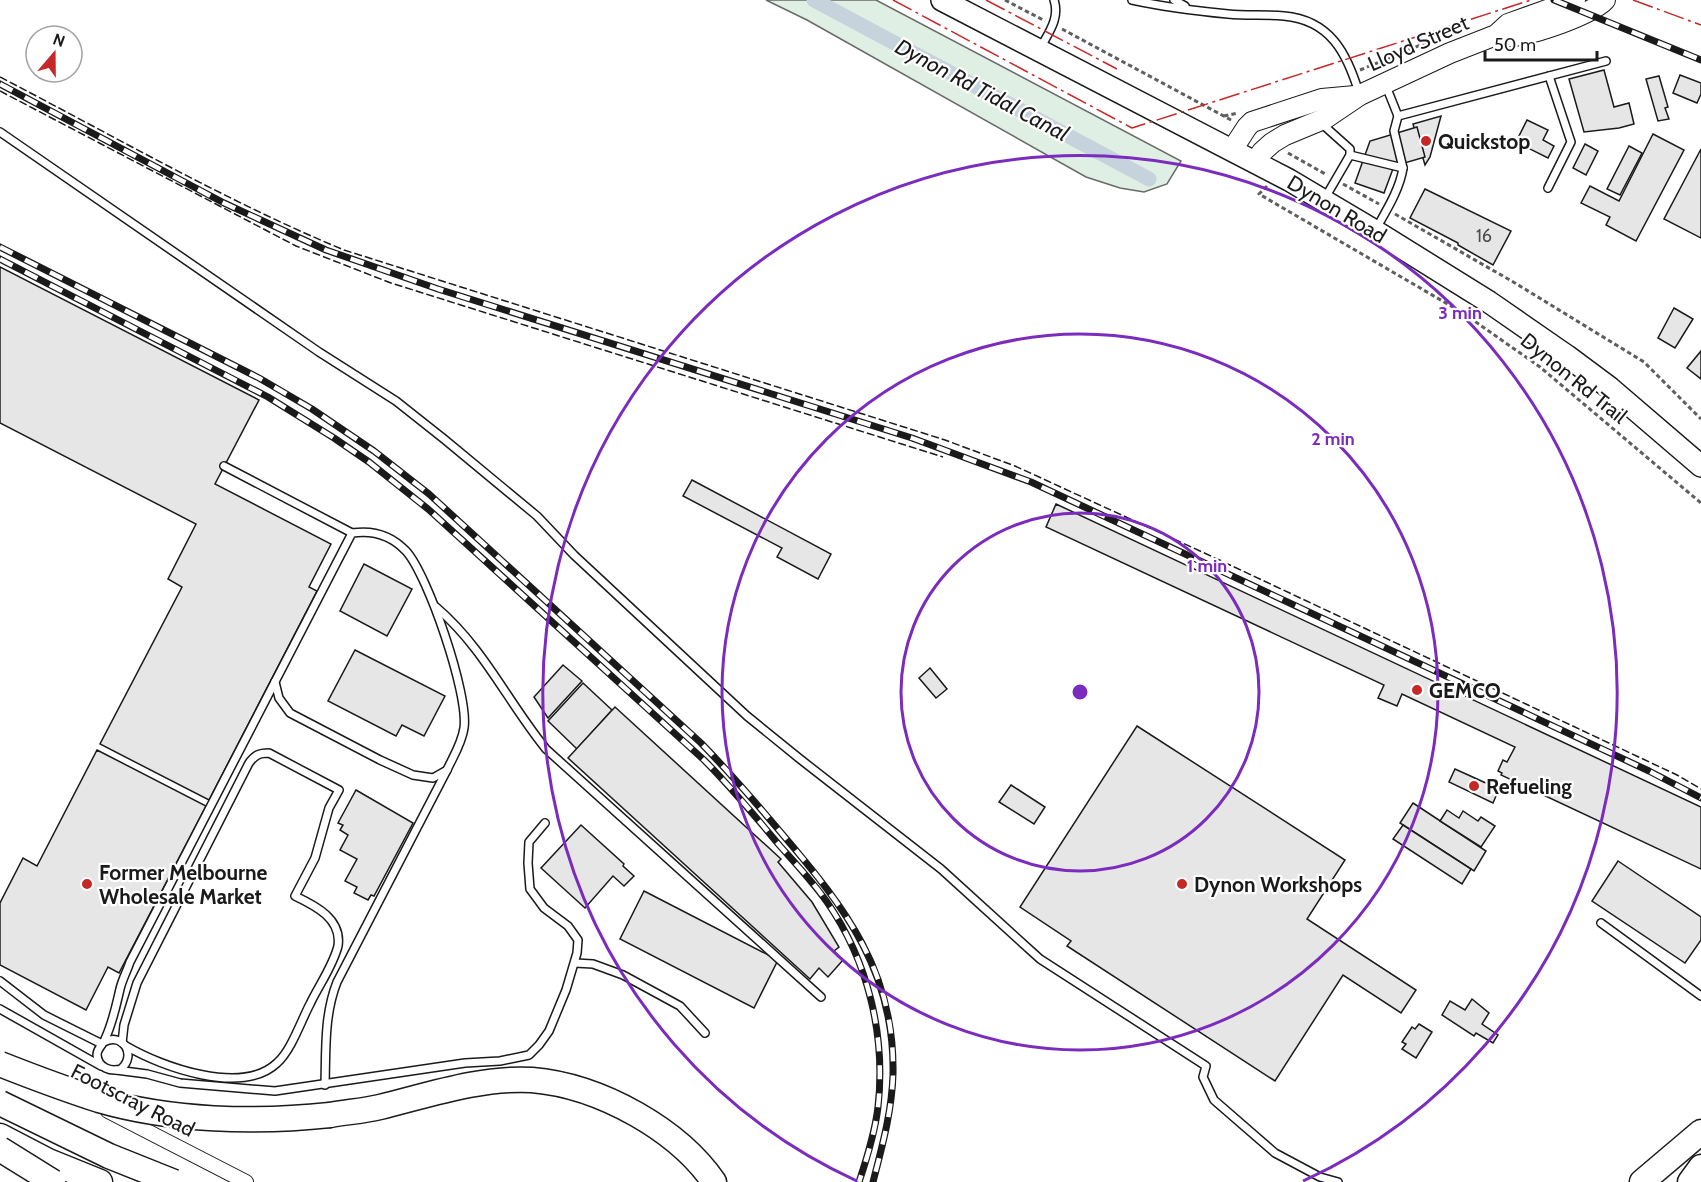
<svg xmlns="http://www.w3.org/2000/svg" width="1701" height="1182" viewBox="0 0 1701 1182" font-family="Cabin,sans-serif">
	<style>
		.green { fill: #e0efe3; stroke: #6a6a6a; stroke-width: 1.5 }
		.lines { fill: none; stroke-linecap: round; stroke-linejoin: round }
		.canal { stroke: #c6d2dc; stroke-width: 15 }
		.building { fill: #e6e6e6; stroke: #1a1a1a; stroke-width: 1.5 }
		.lane-casing { stroke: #1a1a1a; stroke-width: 10 }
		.street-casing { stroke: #1a1a1a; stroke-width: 16 }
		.secondary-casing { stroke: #1a1a1a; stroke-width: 22 }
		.primary-casing { stroke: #1a1a1a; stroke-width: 24 }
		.highway-casing { stroke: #1a1a1a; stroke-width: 27 }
		.path { stroke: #5f5f5f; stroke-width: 3; stroke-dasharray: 4.5 3; stroke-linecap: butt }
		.lane { stroke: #fff; stroke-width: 7 }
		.street { stroke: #fff; stroke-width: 14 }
		.secondary { stroke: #fff; stroke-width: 20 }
		.primary { stroke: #fff; stroke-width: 21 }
		.highway { stroke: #fff; stroke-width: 24 }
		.rail-casing { stroke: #1a1a1a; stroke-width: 7 }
		.rail { stroke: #fff; stroke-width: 4.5; stroke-dasharray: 14; stroke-linecap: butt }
		.highway-bridge-casing { stroke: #1a1a1a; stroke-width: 27; stroke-linecap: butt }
		.highway-bridge { stroke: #fff; stroke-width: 24 }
		.fence { stroke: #1a1a1a; stroke-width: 1.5; stroke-dasharray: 8 3; stroke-linecap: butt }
		.power { stroke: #c62828; stroke-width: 1.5; stroke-dasharray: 21 4.5 3 4.5; stroke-linecap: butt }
		.ring { fill: none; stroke: #7b2cbf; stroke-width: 3 }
		.poi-dot { fill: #c62828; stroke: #fff; stroke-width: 2 }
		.labels { text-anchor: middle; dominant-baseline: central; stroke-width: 4.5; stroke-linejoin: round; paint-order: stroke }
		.number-label { font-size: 18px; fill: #4d4d4d }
		.street-label { font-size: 21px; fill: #1a1a1a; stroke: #fff }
		.poi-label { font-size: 21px; font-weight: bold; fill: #1a1a1a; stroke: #fff; text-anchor: start }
		.water-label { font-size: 22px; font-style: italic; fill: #1a1a1a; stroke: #fff }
		.centre { fill: #7b2cbf; stroke: #fff; stroke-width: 3 }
		.ring-label { font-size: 18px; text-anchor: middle; font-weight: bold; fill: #7b2cbf; stroke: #fff; stroke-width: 4.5; stroke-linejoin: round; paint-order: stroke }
	</style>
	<rect width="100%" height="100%" fill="#fff"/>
	<path class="green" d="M766,0H876L1181,161L1167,184L1144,192L1120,188L1086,177L807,20Z"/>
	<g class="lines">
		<path class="canal" d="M814,0L1149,179"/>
	</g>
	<g class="building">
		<path d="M1604,70L1614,107L1629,103L1634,124L1619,128L1584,132L1569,79Z"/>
		<path d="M1680,75L1701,83V94L1697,103L1673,93Z"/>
		<path d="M1659,76L1668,107L1665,108L1669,119L1658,121L1646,79Z"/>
		<path d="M1441,116L1430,157L1425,165L1413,124Z"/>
		<path d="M1527,120L1548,130L1543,140L1554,146L1548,158L1516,142Z"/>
		<path d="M1417,127L1425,157L1394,166L1384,193L1355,183L1370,141Z"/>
		<path d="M1653,134L1684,150L1636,241L1606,225L1610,217L1581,203L1590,186L1619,201Z"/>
		<path d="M1585,144L1598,151L1586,175L1573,168Z"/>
		<path d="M1629,146L1642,153L1620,195L1607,189Z"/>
		<path d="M1701,149V238L1664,219Z"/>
		<path d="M1425,189L1511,231L1493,265L1458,245V243L1410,218Z"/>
		<path d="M0,267L259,400L215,484L331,544L309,587L317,591L209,800L100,744L182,587L168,579L196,524L0,423Z"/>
		<path d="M1674,308L1693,319L1675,348L1658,338Z"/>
		<path d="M1701,351V379L1687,368Z"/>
		<path d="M692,480L831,554L818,579L777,557L782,548L683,496Z"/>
		<path d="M1056,504L1701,807V869L1501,775L1502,773L1498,771L1503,760L1507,762L1515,747L1402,694L1397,706L1378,698L1384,685L1046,527Z"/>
		<path d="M364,564L412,589L387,636L340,611Z"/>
		<path d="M355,650L445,696L424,736L402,725L396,736L328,701Z"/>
		<path d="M563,665L582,681L548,718L534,697Z"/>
		<path d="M930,668L947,689L936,698L919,678Z"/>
		<path d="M583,683L612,710L577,749L548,721Z"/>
		<path d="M615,707L781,859L778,862L812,902L839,947L834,951L843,960L828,977L819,968L810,979L568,758Z"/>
		<path d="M1137,726L1345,860L1307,919L1416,990L1401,1013L1343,975L1275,1081L1067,946L1071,941L1020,907Z"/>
		<path d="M97,750L206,806L119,973L108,967L86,1010L0,965V903L23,858L37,866Z"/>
		<path d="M1455,769L1499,789L1493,803L1449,782Z"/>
		<path d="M1011,785L1045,807L1034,824L999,802Z"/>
		<path d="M356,790L413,823L374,896L371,895L368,900L354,893L357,887L345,881L357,859L340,850L348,835L340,830L343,825L338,823Z"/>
		<path d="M1413,803L1486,851L1474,871L1400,823Z"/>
		<path d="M1447,810L1459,818L1463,811L1478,821L1481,817L1495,826L1481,847L1440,821Z"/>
		<path d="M581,825L624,864L623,866L634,876L624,886L613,876L585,908L541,868Z"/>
		<path d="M1403,825L1471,869L1462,884L1393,839Z"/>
		<path d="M1618,861L1701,917V940L1685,963L1592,901Z"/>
		<path d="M644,891L778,960L754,1008L620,939Z"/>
		<path d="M1472,999L1489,1013L1482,1024L1498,1035L1493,1043L1476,1033L1474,1036L1442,1015L1450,1001L1465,1010Z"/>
		<path d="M1419,1024L1432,1032L1416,1058L1402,1049L1406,1044L1402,1042L1412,1027L1415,1029Z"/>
	</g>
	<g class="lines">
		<g class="lane-casing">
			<g id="lane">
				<path d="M1132,0C1164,7 1197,11 1228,14C1247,16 1265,14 1284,16C1330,20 1347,53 1359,93"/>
				<path d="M1174,0L1185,6"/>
				<path d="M1041,47C1049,32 1060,18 1054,0"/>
				<path d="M1386,86L1398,116L1606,61"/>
				<path d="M1321,123L1350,149V155L1325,198"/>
				<path d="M0,132L319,352L396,401L444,439L537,516L574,555L747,716L800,759L941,869L1040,959L1206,1066L1203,1077L1214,1100L1275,1153L1320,1177L1338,1182"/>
				<path d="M1350,155L1403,168"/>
				<path d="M1548,188L1571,142L1549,76"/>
				<path d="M1376,229C1386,211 1400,189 1403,168L1394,131L1398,116"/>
				<path d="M224,466L352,533"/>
				<path d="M436,607C484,648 507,701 546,749L821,997"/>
				<path d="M275,682L279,698L290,713L380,760L413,775L433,778L447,770"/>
				<path d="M1601,923L1701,996"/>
				<path d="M575,963L593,964L623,975L680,1006L705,1033"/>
				<path d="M0,981L44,1015L102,1044"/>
				<path d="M0,1009L101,1066"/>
				<path d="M104,1042C123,1032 137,1055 121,1069C111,1072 98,1068 97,1055C97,1048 103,1045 105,1039C113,1022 116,1006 120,989C122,980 127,971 130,962L352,533C372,530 391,535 406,551C428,575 469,695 464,728C462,743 453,757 447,770L337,982C324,1015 326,1050 325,1085"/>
				<path d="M122,1043L124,1025L137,983L249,763C255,755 259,753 269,753L339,790L329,808L315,858L295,896C316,906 342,919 338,946C333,966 319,985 310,1004C301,1021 291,1051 277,1063C242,1096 162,1067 126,1046"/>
				<path d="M116,1070L147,1074L180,1083L275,1091L465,1063L500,1061L529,1055L539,1045L549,1031L566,990L577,953L578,940L568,926L544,908L530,889L528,863L529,842L545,823"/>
			</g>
		</g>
		<g class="street-casing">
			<path id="street" d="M108,1111L246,1182"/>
		</g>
		<g class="secondary-casing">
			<g id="secondary">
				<path d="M1499,35C1503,36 1508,37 1513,36C1534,34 1591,15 1605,0"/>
				<path d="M1232,150L1247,127L1252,122L1322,99L1355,96"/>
				<path d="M1255,162L1262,152L1272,143L1285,135L1326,118L1360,95L1450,53L1496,35L1508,24L1575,0"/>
			</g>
		</g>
		<g class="primary-casing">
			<path id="primary" d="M942,0L1289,180L1375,231L1489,302L1567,356L1610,388L1701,466"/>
		</g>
		<g class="highway-casing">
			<g id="highway">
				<path d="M330,1115C346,1112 364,1111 380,1107C429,1095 481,1077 532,1080C568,1083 604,1096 636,1114C666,1131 694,1153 714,1182"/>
				<path d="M0,1136L48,1161L100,1182"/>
				<path d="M1642,1182L1701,1132"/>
				<path d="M1690,1182L1701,1167"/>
			</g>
		</g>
		<g class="path">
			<path d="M1005,0L1045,21"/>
			<path d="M1062,29L1233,121"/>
			<path d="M1360,70L1440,37"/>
			<path d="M1224,116L1238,113"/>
			<path d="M1288,153L1327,175"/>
			<path d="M1343,184L1379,204"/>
			<path d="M1267,186L1259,194L1463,313L1540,367L1701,503"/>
			<path d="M1395,214L1515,283L1644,362L1701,419"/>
		</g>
		<use href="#lane" class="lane"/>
		<use href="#street" class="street"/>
		<use href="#secondary" class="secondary"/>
		<use href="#primary" class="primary"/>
		<use href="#highway" class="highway"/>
		<g class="rail-casing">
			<g id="rail">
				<path d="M1554,0L1701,60"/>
				<path d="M0,84L224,203L326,250L438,289L912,438L1031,482L1649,771L1701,798"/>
				<path d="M0,247L259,378L312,409L374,451L429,494L701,743C730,773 757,804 783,835C846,909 895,972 893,1074C892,1111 882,1147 873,1182"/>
				<path d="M0,259L268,397L334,438L369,462L428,509L704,760C731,787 755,816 780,846C796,864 813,882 827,902C868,961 886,1035 878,1107C875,1132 867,1158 859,1182"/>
			</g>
		</g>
		<use href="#rail" class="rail"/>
		<g class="highway-bridge-casing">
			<g id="highway-bridge">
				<path d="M0,1064C33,1077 65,1089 99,1100C171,1121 256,1123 330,1115"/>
				<path d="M0,1103L109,1156L174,1182"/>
				<path d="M0,1149L53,1182"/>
			</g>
		</g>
		<use href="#highway-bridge" class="highway-bridge"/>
		<g class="fence">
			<path d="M0,77C114,136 226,201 344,250L945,440L1015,466L1213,557L1677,775L1701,789"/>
			<path d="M0,91L296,246L391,283L943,457"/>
		</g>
		<g class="power">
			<path d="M893,0L1132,128L1531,0"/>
			<path d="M986,0L1117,69"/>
			<path d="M1633,0L1701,25"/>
		</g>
	</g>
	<g class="ring">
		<circle cx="1080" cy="692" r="179"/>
		<circle cx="1080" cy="692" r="358"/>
		<path d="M857 1181A537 537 0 1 1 1303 1181"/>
	</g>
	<g class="poi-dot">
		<circle cx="1426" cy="141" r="6"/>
		<circle cx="1417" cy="690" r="6"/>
		<circle cx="1474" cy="786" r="6"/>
		<circle cx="87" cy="884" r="6"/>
		<circle cx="1182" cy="884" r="6"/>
	</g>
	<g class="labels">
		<g class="number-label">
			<text x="1484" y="236">16</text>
		</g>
		<g class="street-label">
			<text transform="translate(1418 43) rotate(-24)">Lloyd Street</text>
			<text transform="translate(1337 209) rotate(31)">Dynon Road</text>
			<text transform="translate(1574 378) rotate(39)">Dynon Rd Trail</text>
			<text transform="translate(133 1100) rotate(27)">Footscray Road</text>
		</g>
		<g class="poi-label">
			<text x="1438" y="141">Quickstop</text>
			<text x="1429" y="690">GEMCO</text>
			<text x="1486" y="786">Refueling</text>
			<text x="99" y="872">Former Melbourne<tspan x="99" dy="24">Wholesale Market</tspan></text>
			<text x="1194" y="884">Dynon Workshops</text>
		</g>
		<g class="water-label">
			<text transform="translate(982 90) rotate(28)">Dynon Rd Tidal Canal</text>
		</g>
	</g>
	<circle cx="1080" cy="692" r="9" class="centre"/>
	<g class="ring-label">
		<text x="1460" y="319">3 min</text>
		<text x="1333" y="445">2 min</text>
		<text x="1207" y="572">1 min</text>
	</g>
	<g transform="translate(54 54) rotate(20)"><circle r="28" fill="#ffffff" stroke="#a3a3a3" stroke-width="1.5"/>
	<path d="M0-4.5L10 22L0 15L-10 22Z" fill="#c62828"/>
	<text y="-9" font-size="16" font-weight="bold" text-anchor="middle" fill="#1a1a1a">N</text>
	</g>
	<path d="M1485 51v9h112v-9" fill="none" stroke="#1a1a1a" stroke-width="3"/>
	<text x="1494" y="51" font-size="18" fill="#1a1a1a" stroke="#ffffff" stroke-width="4.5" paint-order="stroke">50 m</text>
</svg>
